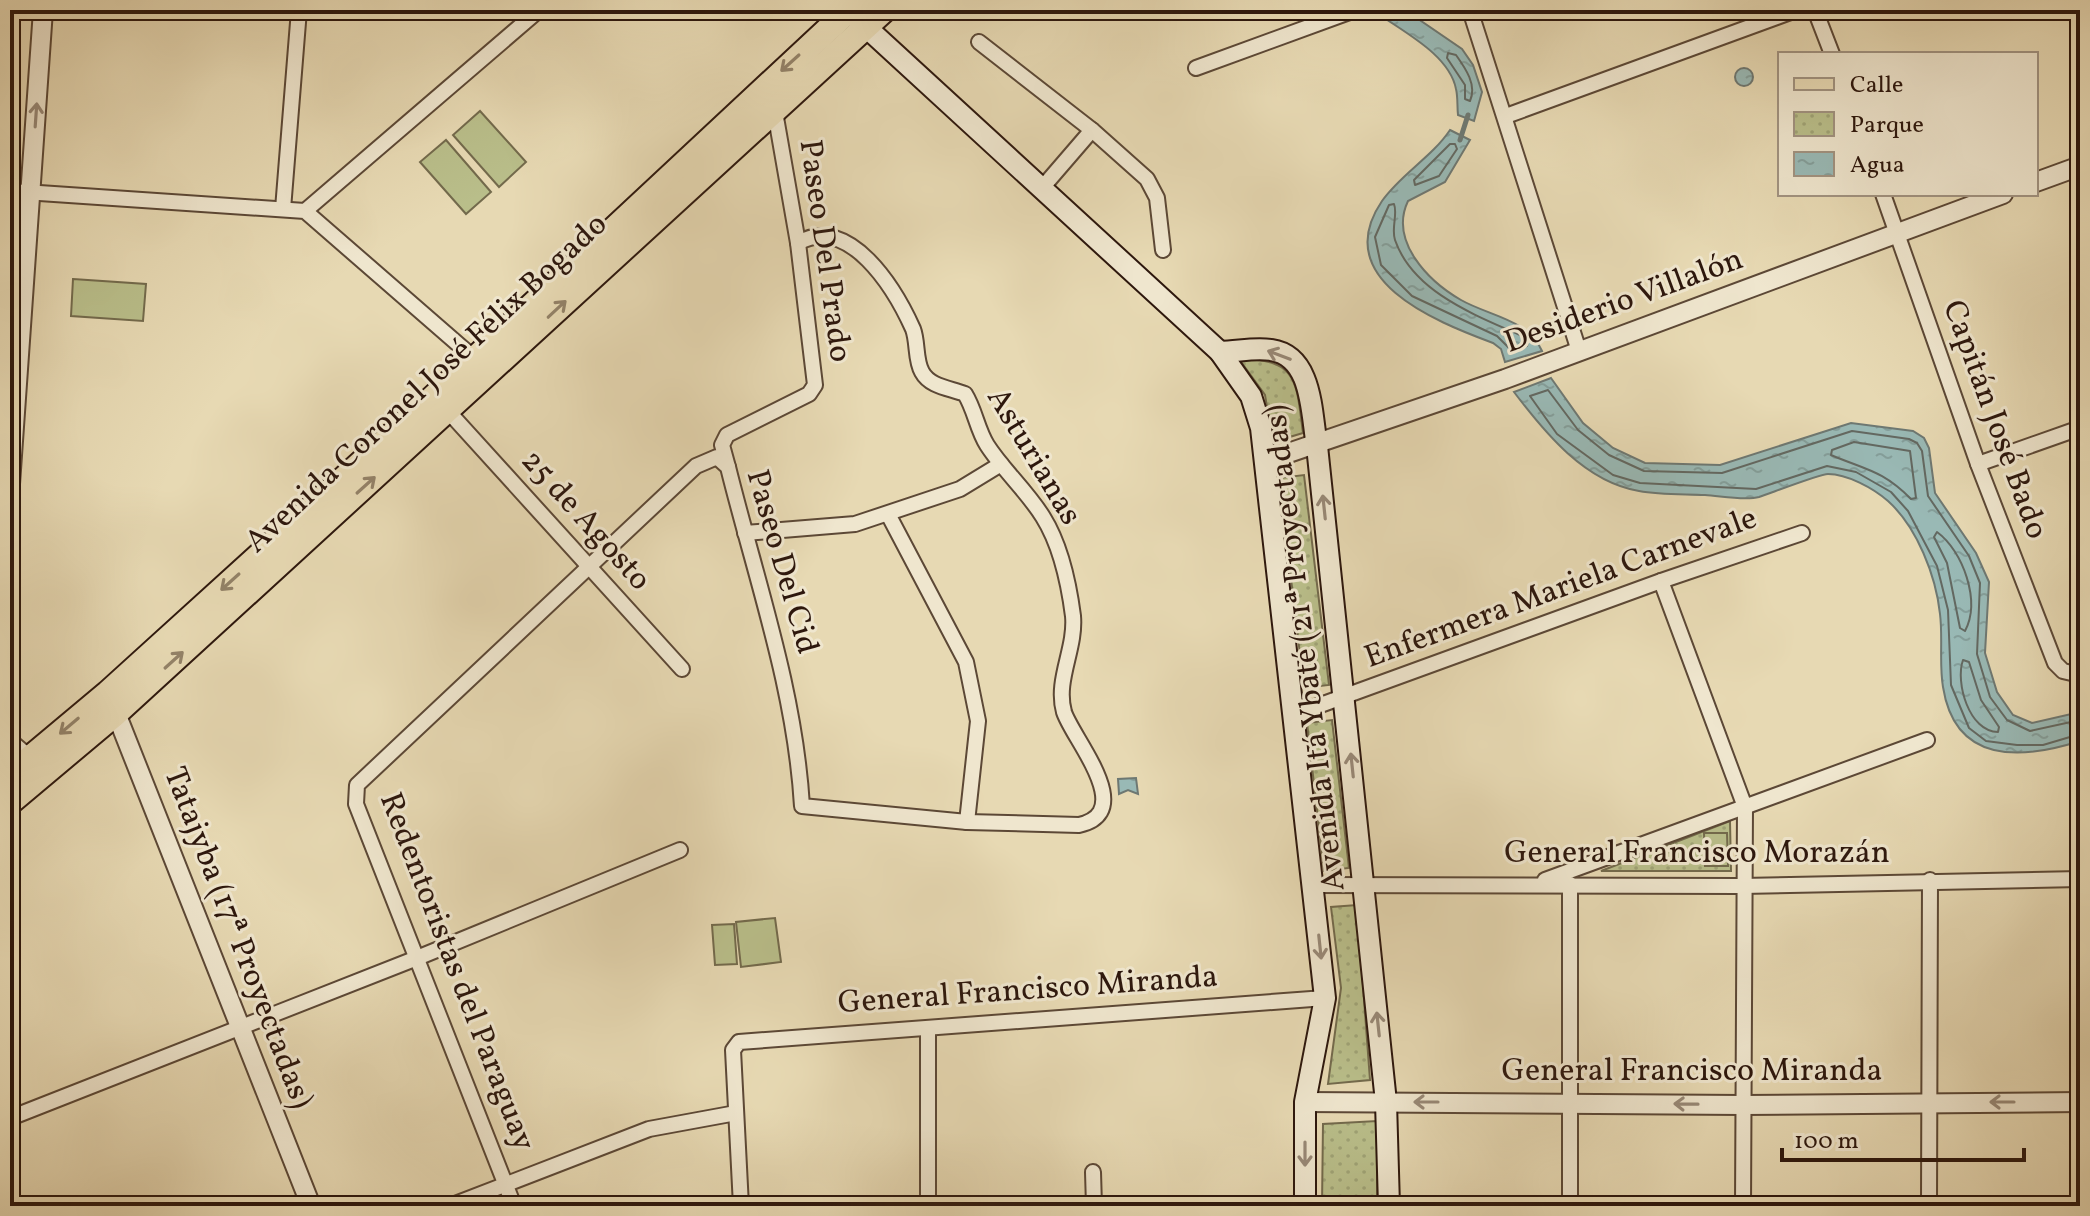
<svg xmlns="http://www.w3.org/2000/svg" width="2090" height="1216" viewBox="0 0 2090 1216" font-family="Vollkorn,serif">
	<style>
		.park { fill: url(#park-dots); stroke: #736a4c; stroke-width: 2 }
		.pitch { fill: #b9be8a; stroke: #736a4c; stroke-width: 2 }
		.water { fill: url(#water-ripples); stroke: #6e7872; stroke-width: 2 }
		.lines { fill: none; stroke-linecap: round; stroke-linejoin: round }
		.shore { stroke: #636861; stroke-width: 2 }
		.stream { stroke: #6e7872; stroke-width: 5 }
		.minor-casing { stroke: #5c4836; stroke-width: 18 }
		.tertiary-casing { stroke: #5c4836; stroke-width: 22 }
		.secondary-casing { stroke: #2d170d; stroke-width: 24 }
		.primary-casing { stroke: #2d170d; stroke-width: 28 }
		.minor { stroke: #efe6ce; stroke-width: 14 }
		.tertiary { stroke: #efe6ce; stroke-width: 18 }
		.secondary { stroke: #efe6ce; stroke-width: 20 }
		.primary { stroke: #e7d9b3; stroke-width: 24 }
		.oneway { stroke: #938268 }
		.oneway2 { stroke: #988977 }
		.labels { text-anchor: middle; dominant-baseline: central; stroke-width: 6; stroke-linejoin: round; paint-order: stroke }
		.street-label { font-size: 32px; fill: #2d170d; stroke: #efe6ce }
	</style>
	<defs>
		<pattern id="park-dots" width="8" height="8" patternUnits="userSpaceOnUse" patternTransform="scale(2)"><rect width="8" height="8" fill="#b9be8a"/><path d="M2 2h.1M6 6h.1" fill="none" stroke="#9fa376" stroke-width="1.8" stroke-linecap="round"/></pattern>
		<pattern id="water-ripples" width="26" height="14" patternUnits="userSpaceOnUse" patternTransform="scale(2)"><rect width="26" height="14" fill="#99b9b5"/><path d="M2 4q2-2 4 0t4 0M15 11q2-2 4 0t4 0" fill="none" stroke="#849e9a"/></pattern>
	</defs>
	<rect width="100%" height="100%" fill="#e7d9b3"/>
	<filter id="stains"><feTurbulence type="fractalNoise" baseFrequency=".0025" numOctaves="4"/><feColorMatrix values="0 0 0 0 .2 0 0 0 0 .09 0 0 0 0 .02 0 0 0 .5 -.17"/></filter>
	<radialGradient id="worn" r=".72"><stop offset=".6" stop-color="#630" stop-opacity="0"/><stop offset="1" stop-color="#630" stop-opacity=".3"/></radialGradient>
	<g class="park">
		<path d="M1239,359C1299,359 1296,382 1303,433L1276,441L1272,437L1265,395Z"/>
		<path d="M1304,475L1329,685L1304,688L1279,478Z"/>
		<path d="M1332,720L1349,868L1324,871L1307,723Z"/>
		<path d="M1730,821L1731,871H1601Z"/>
		<path d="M1357,905L1370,1080L1328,1084L1341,988L1331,907Z"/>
		<path d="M1377,1121V1206H1322L1323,1124Z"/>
	</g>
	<g class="pitch">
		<path d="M480,111L526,162L499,187L453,135Z"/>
		<path d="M446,140L491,192L466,214L420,162Z"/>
		<path d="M73,279L146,284L143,321L71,316Z"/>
		<path d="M1704,833H1727L1728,866H1705Z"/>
		<path d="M775,918L781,962L741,967L736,922Z"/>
		<path d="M734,924L737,964L715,965L712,925Z"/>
	</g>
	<g class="water">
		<path d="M1373,10H1405L1462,49L1473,65L1482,92L1474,121L1458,115C1457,106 1458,97 1456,89C1449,53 1399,30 1373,10Z"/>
		<circle cx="1744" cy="77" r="9"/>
		<path d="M1450,130L1470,140L1445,182L1408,201C1389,241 1428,281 1461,300C1489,316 1528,319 1542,351L1505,362L1501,349L1493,343C1434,321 1329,279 1382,201C1401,174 1432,157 1450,130Z"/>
		<path d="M1551,378L1583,423L1613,448L1645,463L1720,465L1851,423L1913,431L1924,438L1929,448L1935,493L1976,553L1989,582L1985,653L1997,692L2013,715L2032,723L2080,712V741C2021,760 1955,764 1943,687C1939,664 1943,638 1940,614C1936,576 1917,527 1888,501C1873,488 1847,474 1828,474C1820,474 1771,493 1759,497C1745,501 1721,496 1705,495C1683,494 1660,495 1639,491C1585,482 1545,433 1514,392Z"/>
		<path d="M1136,778L1138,794L1128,790L1119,794L1118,779Z"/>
	</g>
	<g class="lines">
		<g class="shore">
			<path d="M1448,53L1456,55C1466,69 1477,85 1470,101L1465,99V85L1447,58Z"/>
			<path d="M1450,144H1455L1457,149L1439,176L1415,185L1414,180Z"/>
			<path d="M1394,204C1398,214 1391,228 1395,240C1413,292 1475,315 1520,335L1528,342L1527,346L1511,350L1497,336L1412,296L1381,265L1375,237L1389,205Z"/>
			<path d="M1854,442L1910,451L1916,498L1911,499C1882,470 1866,470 1831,455L1832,450Z"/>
			<path d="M1937,532C1963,551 1981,601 1965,631L1960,628L1947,563L1934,537Z"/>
			<path d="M1963,660L1969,662L1981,700L1999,727L1998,732C1969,732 1955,682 1963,660Z"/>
			<path d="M2080,720L2030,731L2007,720L1990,697L1977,654L1980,583L1969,556L1928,496L1922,451L1917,443L1909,439L1852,431L1722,473L1644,471L1609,455L1578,430L1548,390L1530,396L1557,434L1613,475L1640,483L1756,489L1827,466L1856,472L1891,492L1908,511L1937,566L1948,610L1951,685L1969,728L1986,741L2017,745H2043L2080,734"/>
		</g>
		<path class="stream" d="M1460,140L1468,115"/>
		<g class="minor-casing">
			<g id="minor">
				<path d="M1470,10L1579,351"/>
				<path d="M1815,10L1832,54"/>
				<path d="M979,42L1092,130L1147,179L1157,198L1163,250"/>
				<path d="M1196,68L1355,10"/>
				<path d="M1506,116L1796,10"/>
				<path d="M1042,188L1092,130"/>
				<path d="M10,191L305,211L474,358"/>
				<path d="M1883,194L1978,464L2055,663L2063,671L2080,675"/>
				<path d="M283,209L299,10"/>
				<path d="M305,211L539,10"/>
				<path d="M447,410L682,669"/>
				<path d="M1978,464L2080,428"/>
				<path d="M728,467L722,445L727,435L809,394L815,385L798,243L774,106"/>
				<path d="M888,514L966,662L978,721L967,822"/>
				<path d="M745,533L855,524L960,489L1001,464"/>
				<path d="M1661,581L1745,807L1743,1206"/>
				<path d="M1293,715L1661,581L1802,533"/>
				<path d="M1545,880L1927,740"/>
				<path d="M1570,884V1206"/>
				<path d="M1313,885L1742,886L2080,879"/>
				<path d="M10,1118L417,958L680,850"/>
				<path d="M1093,1172L1094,1206"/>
				<path d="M450,1206L649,1129L736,1113"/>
				<path d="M514,1206L356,804L357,785L696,466L717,457L728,467C756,580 795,689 802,806L967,822L1079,825C1138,812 1072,738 1064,712C1055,680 1076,649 1073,616C1069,585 1060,544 1043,517C1027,491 1003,470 987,445C977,429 975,410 965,394C950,388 930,387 922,372C915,360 918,342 913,329C895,289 849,213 798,243"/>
				<path d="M741,1206L733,1050L739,1042L1325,998"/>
				<path d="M928,1206V1029"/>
				<path d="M1929,1206L1930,880"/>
			</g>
		</g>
		<g class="tertiary-casing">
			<g id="tertiary">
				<path d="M2036,182L2080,166"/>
				<path d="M1265,461L1505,379L2003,194"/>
				<path d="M10,484L43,10"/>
				<path d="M112,703L311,1206"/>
				<path d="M10,743L37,766"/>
				<path d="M1305,1102L1743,1105L2080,1102"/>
			</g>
		</g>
		<g class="secondary-casing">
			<g id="secondary">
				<path d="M854,16L1220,352L1251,396L1261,428L1325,998L1305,1102V1206"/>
				<path d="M1220,352C1237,352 1254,347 1271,350C1313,356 1311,413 1317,446L1386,1102L1389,1206"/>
			</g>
		</g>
		<g class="primary-casing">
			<g id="primary">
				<path d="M10,775L108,693L434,397L849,10"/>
				<path d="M10,802L116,713L884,10"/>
			</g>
		</g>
		<use href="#minor" class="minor"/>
		<use href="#tertiary" class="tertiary"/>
		<use href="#secondary" class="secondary"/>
		<use href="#primary" class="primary"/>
	</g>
	<defs><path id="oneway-shaft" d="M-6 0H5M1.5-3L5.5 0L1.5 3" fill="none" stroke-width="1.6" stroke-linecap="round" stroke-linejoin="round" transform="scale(2)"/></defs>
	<g class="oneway">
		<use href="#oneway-shaft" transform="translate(790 63) rotate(138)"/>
		<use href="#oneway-shaft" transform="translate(557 309) rotate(-43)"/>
		<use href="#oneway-shaft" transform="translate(366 485) rotate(-42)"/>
		<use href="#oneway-shaft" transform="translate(230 582) rotate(138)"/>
		<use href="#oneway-shaft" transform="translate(174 660) rotate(-42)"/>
		<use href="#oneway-shaft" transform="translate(69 726) rotate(140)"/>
	</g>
	<g class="oneway2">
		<use href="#oneway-shaft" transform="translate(36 115) rotate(-86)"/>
		<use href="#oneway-shaft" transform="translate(1279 355) rotate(-159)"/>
		<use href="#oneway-shaft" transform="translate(1324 507) rotate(-96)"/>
		<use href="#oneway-shaft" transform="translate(1352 765) rotate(-96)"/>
		<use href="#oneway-shaft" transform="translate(1320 947) rotate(84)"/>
		<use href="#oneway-shaft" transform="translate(1378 1024) rotate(-96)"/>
		<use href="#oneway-shaft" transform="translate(1426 1102) rotate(180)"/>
		<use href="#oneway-shaft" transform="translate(2002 1102) rotate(-180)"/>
		<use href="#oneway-shaft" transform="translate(1686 1104) rotate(-179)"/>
		<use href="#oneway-shaft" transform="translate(1305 1154) rotate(90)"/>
	</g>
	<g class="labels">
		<g class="street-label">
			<text transform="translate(824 251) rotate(82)">Paseo Del Prado</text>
			<text transform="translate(1624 302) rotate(-20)">Desiderio Villalón</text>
			<text transform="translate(427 384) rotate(-43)">Avenida Coronel José Félix Bogado</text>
			<text transform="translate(1994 420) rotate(70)">Capitán José Bado</text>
			<text transform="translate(1033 457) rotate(59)">Asturianas</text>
			<text transform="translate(585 521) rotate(48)">25 de Agosto</text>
			<text transform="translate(781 562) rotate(74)">Paseo Del Cid</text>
			<text transform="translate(1561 589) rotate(-20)">Enfermera Mariela Carnevale</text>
			<text transform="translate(1306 648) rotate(-97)">Avenida Itá Ybaté (21ª Proyectadas)</text>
			<text x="1697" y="854">General Francisco Morazán</text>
			<text transform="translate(237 938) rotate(69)">Tatajyba (17ª Proyectadas)</text>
			<text transform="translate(456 972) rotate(69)">Redentoristas del Paraguay</text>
			<text transform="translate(1028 991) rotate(-4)">General Francisco Miranda</text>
			<text x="1692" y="1072">General Francisco Miranda</text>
		</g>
	</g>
	<rect width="2090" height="1216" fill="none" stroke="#e7d9b3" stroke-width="40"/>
	<rect x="12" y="12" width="2066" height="1192" fill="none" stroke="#2d170d" stroke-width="4"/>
	<rect x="20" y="20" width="2050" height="1176" fill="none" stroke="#2d170d" stroke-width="2"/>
	<rect x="1778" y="52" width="260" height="144" fill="#efe6ce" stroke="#a19381" stroke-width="2"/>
	<rect x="1794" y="78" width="40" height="12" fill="#e7d9b3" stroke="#a19381" stroke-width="2"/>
	<text x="1850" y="92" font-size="24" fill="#2d170d">Calle</text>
	<rect x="1794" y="112" width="40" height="24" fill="url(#park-dots)" stroke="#a19381" stroke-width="2"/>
	<text x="1850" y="132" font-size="24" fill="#2d170d">Parque</text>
	<rect x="1794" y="152" width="40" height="24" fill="url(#water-ripples)" stroke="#a19381" stroke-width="2"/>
	<text x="1850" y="172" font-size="24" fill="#2d170d">Agua</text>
	<path d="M1782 1148v12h242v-12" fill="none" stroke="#2d170d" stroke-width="4"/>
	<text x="1794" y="1148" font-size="24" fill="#2d170d" stroke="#efe6ce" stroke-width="6" paint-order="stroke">100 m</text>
	<rect width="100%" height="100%" filter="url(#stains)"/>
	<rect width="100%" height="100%" fill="url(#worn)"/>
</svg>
